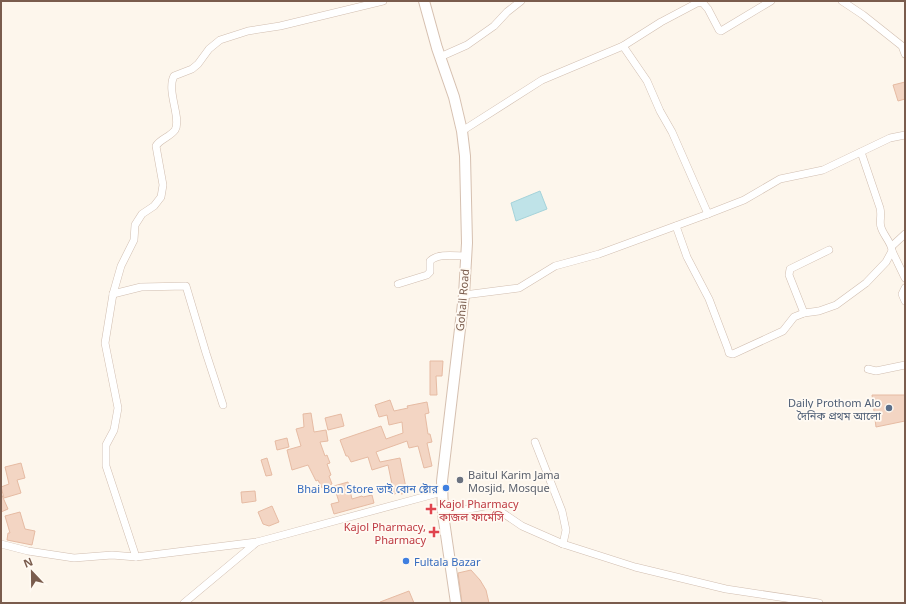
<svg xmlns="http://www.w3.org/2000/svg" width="906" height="604" viewBox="0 0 906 604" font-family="'Noto Sans','Noto Sans Bengali',sans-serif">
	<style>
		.water { fill: #bfe3e8; stroke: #a5d3da }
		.building { fill: #f3d5c3; stroke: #e6bba3 }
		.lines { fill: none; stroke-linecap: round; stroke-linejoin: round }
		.street-casing { stroke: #d1beb0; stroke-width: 8 }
		.secondary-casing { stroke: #d6c0b0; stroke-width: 12 }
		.street { stroke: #fff; stroke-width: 7 }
		.secondary { stroke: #fff; stroke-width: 10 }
		.service-dot { fill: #5c6f8a; stroke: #fffaf3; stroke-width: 1.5 }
		.worship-dot { fill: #6b7280; stroke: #fffaf3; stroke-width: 1.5 }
		.shop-dot { fill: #3f7fe0; stroke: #fffaf3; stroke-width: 1.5 }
		.health-dot { fill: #e0444e; stroke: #fffaf3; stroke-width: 1.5 }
		.labels { text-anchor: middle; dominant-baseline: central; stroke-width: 3.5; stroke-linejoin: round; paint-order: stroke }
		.street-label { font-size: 11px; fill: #7a5c4d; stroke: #fffaf3 }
		.service-label { font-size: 11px; fill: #4e5e75; stroke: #fffaf3; text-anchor: end }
		.worship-label { font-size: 11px; fill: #5b616d; stroke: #fffaf3; text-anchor: start }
		.shop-label { font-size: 11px; fill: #366cbe; stroke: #fffaf3; text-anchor: end }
		.health-label { font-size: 11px; fill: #be3a42; stroke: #fffaf3; text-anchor: start }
	</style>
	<rect width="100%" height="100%" fill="#fdf6ec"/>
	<path class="water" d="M540,191L547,209L516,221L511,203Z"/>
	<g class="building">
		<path d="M905,82V99L898,101L893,85Z"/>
		<path d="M430,361H443L442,376H436L437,395H430Z"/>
		<path d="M872,395H905V421L876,427Z"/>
		<path d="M390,400L394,411L408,408L407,406L427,402L429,413L425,414L428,434H430L432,442L427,443L432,466L424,468L418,446L409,448L407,441L376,452L380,462L400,458L407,493L401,494V492L394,494L388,465L372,470L368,457L351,462L348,456H346L340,440L381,426L386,439L403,433L402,422L389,425L387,415L379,417L375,405Z"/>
		<path d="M311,413L314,432L326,430L328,441L320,442L325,456L327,455L330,463L327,464L331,475L329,476L332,484L322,488L318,480L316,481L308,465L292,470L287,450L301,446L296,429L304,427L303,414Z"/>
		<path d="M341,414L344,426L328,430L325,418Z"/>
		<path d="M287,438L289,447L277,450L275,441Z"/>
		<path d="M267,458L272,475L266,476L261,460Z"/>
		<path d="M21,463L25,478L17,480L21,493L4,498L1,487L9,484L5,467Z"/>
		<path d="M348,482L352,499L362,496L363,497L372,495L374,503L334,514L331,504L339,502L334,486Z"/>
		<path d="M255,491L256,501L242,503L241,492Z"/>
		<path d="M1,493L8,509L1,512Z"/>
		<path d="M272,506L279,522L269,526L263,524L258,512Z"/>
		<path d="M20,512L25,529L35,531L32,545L7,540L8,533H10L5,516Z"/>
		<path d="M471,570L480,580L486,590L489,603H462L458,573Z"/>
		<path d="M409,591L414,603H380V602Z"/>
	</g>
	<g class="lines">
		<g class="street-casing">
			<g id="street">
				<path d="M842,1L863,15L902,46L905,54"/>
				<path d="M623,46L647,81L660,111L672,132L708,214"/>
				<path d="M440,57L467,45L494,26L507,12L521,1"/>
				<path d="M462,131L542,80L623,46L661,22L697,3L702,2L708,9L719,30L721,31L771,1"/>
				<path d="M861,152L880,208C882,215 879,222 881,227C883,235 892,243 892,251L905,278"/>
				<path d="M676,226L687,257L709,299L728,349L729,353L733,354L783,331L794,317L804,313L819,311L836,305L866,283L886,262L892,251"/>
				<path d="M892,246L905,234"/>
				<path d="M398,284L427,275L430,272V261C438,253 455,256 466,256"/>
				<path d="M905,288L902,294L905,301"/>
				<path d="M113,294L141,287L186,286L206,353L223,405"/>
				<path d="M464,295L519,288L555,266L599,254L708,214L744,200L780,179L823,170L890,138L905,135"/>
				<path d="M804,313L789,275L790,269L829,250"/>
				<path d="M868,369L876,371L905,365"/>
				<path d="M535,442L562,511L566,530L563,544"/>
				<path d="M443,514L490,505L494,507L522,526L563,544L635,567L726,589L819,603"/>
				<path d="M1,544L28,551L74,558L112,555L136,557L257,542L442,492"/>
				<path d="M136,557L106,466V445L114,430L118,408L105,343L113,294L121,266L134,240L135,225L142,214L154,206L161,197L163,185L156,146C160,139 170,137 175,130C182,119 166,91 174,76L192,69L198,64L209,49L220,40L248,31L280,26L383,1"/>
				<path d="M184,603L257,542"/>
			</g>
		</g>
		<g class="secondary-casing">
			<path id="secondary" d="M424,1L437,48L454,97L462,131L465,156L467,243L464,295L442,481L443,514L456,603"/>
		</g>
		<use href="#street" class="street"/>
		<use href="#secondary" class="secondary"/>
	</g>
	<circle class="service-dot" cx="889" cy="408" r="4"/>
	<circle class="worship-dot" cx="460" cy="480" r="4"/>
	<g class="shop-dot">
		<circle cx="446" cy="488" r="4"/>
		<circle cx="406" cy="561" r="4"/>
	</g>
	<g class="health-dot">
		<path d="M429 503h4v4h4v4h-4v4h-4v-4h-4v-4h4z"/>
		<path d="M432 526h4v4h4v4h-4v4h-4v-4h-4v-4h4z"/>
	</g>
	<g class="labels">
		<g class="street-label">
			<text transform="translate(462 300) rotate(-85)">Gohail Road</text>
		</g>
		<g class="service-label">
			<text x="881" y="402">Daily Prothom Alo<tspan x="881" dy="13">দৈনিক প্রথম আলো</tspan></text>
		</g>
		<g class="worship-label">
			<text x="468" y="474">Baitul Karim Jama<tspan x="468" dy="13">Mosjid, Mosque</tspan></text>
		</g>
		<g class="shop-label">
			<text x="438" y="488">Bhai Bon Store ভাই বোন ষ্টোর</text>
			<text x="414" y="561" text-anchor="start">Fultala Bazar</text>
		</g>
		<g class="health-label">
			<text x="439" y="503">Kajol Pharmacy<tspan x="439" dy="13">কাজল ফার্মেসি</tspan></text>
			<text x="426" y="526" text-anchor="end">Kajol Pharmacy,<tspan x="426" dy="13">Pharmacy</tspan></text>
		</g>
	</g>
	<rect width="906" height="604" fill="none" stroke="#7a5c4d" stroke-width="4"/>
	<g transform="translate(32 572) rotate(338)" stroke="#fffaf3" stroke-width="3" paint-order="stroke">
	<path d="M0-3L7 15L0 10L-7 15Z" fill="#7a5c4d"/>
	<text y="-6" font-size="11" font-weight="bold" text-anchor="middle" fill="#7a5c4d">N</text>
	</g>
</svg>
